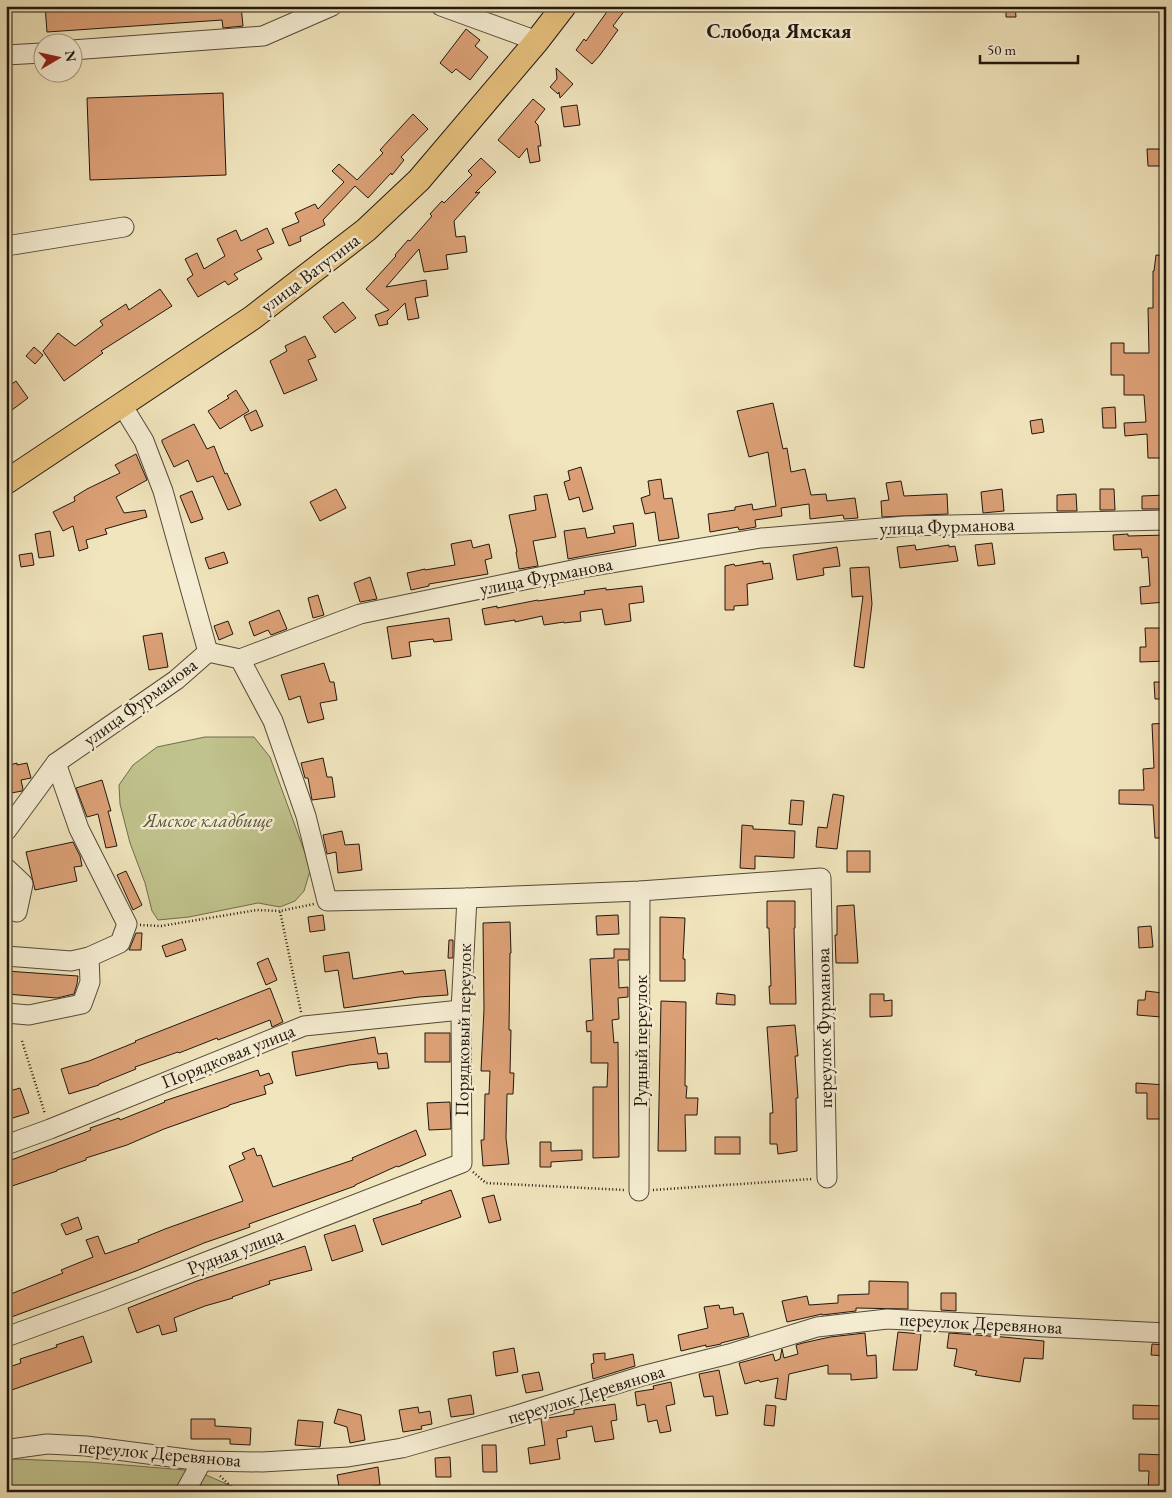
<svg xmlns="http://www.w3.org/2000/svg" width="1172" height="1498" viewBox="0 0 1172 1498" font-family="'EB Garamond',serif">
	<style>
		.green { fill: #c0c38d; stroke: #706d4e }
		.building { fill: #dda177; stroke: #20170f }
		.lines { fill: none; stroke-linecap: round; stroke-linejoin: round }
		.minor-casing { stroke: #544a3a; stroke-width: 21 }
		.major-casing { stroke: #20170f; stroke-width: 26 }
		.path { stroke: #20170f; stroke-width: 2.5; stroke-dasharray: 1 2.5; stroke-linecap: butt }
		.minor { stroke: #f6eed4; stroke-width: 19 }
		.major { stroke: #e8c27e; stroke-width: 24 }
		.labels { text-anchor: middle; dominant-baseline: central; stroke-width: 5; stroke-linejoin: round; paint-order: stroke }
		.street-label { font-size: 19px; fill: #20170f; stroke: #f6eed4 }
		.park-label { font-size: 19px; font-style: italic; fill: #58533b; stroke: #f6eed4 }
		.neighbourhood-label { font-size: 20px; font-weight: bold; fill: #20170f; stroke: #f6eed4 }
	</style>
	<rect width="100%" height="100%" fill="#f1e5bd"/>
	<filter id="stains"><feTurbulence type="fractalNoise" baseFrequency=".004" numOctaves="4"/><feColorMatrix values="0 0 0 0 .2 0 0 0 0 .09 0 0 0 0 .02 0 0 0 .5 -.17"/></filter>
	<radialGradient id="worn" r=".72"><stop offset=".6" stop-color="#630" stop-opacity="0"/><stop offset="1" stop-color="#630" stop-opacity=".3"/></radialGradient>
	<g class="green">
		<path d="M205,737H254L270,757L305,853L310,871L304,891L295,901L280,907L258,903L189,917L158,920L152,911L145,883L130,843L120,804L119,785L133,765L157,747Z"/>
		<path d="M14,1459L89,1462L197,1471L245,1492H6V1462Z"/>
	</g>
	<g class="building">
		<path d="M45,6H241L243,26L223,28L222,20L47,32Z"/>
		<path d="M611,6H628L613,26L618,30L600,55L592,64L576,50L584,39L586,41Z"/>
		<path d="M1006,6H1015L1016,17H1006Z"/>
		<path d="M466,29L480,40L475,46L488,57L470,80L456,69L452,73L440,63Z"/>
		<path d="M556,68L573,84L560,98L559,92L558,94L550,87L557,79Z"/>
		<path d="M223,93L226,175L90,180L87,98Z"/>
		<path d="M533,99L545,109L535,122L538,125L541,146H538L540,161L530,163L527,148L519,158L498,140Z"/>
		<path d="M577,105L580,125L564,127L561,107Z"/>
		<path d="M413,114L428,129L401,157L404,160L392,175L391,173L368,198L355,186L323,220L325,225L300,237L301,241L289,246L282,229L299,222L295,213L315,204L318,209L344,182L332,171L339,164L357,180L383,153L380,150Z"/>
		<path d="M1147,149H1166V166H1148Z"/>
		<path d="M481,158L496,172L475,193L480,192L454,221L456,237L465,236L467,252L446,255L448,269L424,272L419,249L386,287L426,280L428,296L415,298L419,318L408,320L405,303L387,321L388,324L379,326L375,315L389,310L366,289L396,256L395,255L408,240L410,241L432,216L430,214L442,201L444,203L472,175L468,171Z"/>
		<path d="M267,228L274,243L257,250L262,259L234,274L238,279L228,285L225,281L198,297L187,279L193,275L185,259L197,253L204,269L225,256L217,239L236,230L241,241Z"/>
		<path d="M1156,255L1166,256V458H1148L1147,434L1125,436L1124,423L1146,422L1144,395H1124V375H1111V343H1124V353H1149L1148,308H1153V271H1154Z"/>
		<path d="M160,289L172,306L101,351L103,353L64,381L43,351L58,333L75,346L103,325L100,321L126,304L129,310Z"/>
		<path d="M343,302L356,318L335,333L323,317Z"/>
		<path d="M305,336L316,357L308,360L317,380L284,394L270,361L287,351L285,346Z"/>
		<path d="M34,347L43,355L35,364L26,356Z"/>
		<path d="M16,381L28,398L12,410L6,402V388Z"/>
		<path d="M236,390L249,411L220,429L208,411L229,398L227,396Z"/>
		<path d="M773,403L783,449L787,448L791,472L805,469L811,495L826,494L827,501L855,498L858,518L844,519L843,515L810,519L809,504L781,508L782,516L755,520L756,527L739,530L738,527L710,532L708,514L735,510V507L752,504L753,510L776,506L768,452L749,457L737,411Z"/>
		<path d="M1115,407L1116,428H1103L1102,408Z"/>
		<path d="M256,410L263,426L251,431L244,416Z"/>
		<path d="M1042,419L1044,432L1032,434L1030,421Z"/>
		<path d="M194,424L207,449L214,446L225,474L227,473L241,505L228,510L213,476L197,482L188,460L174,467L162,442V440Z"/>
		<path d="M136,454L147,480L116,497L124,513L145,510L147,517L105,529L107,534L86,540L88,548L79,551L73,526L63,531L53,512L75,501L74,497L87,489L120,473L115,465Z"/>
		<path d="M581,467L593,509L583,512L579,497L569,500L564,482L570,480L568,471Z"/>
		<path d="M661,479L664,499L672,498L679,538L659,541L655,512L645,514L641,498L650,495L648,481Z"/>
		<path d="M901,481L904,496L947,494L948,514L882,517L881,501L889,500L886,483Z"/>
		<path d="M336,489L346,508L320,521L310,502Z"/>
		<path d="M1002,489L1004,511L983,513L981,492Z"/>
		<path d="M1100,489H1114L1115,510H1100Z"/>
		<path d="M192,491L203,519L191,523L180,496Z"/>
		<path d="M547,494L556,537L533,541L538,566L519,569L516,552H517L509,515L536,510L534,496Z"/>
		<path d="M1076,494L1077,511H1057V495Z"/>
		<path d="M1166,495V509H1142V496Z"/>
		<path d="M633,523L636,546L568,559L564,531L585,528L587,538L615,533L613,526Z"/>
		<path d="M50,531L54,556L39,558L35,534Z"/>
		<path d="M1128,534V536L1166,535V602L1141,604L1140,587L1150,586L1148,557L1142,558L1141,549L1114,550L1113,535Z"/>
		<path d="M471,540L473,548L489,544L492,558L485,560L488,574L429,584V586L411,590L407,573L425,569V570L455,565L451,544Z"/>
		<path d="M992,543L995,564L978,566L975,545Z"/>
		<path d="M915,545L916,550L949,545V547L955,546L958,561L900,568L897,547Z"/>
		<path d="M837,547L840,566L823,568L824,575L797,580L793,555Z"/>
		<path d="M224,552L228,563L209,569L205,558Z"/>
		<path d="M32,553L34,565L21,567L19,555Z"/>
		<path d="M763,561V564L770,563L773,579L747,584L748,605L734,606V610H725V566L734,564L735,566Z"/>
		<path d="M869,567L872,604L864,668L854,666L863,596L852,597L850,568Z"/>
		<path d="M370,577L377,599L360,602L354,583Z"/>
		<path d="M642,586L644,602L629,604L631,621L605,625L602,609L580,612L581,621L564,623V622L544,625L542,616L515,622V620L485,625L482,609L497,606V608L538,600V601L585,594L584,591L606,588V590Z"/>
		<path d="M318,595L324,615L313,618L308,598Z"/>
		<path d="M279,610L287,629L271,635L268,630L254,636L249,622Z"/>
		<path d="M449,618L452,640L434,642L433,639L409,642L411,656L392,659L387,627Z"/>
		<path d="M228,621L233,634L219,640L214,626Z"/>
		<path d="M1145,628H1166V661L1140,662V647H1146Z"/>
		<path d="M162,633L168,667L149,670L143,636Z"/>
		<path d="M324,663L330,682H334L337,700L320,703L324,719L308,723L300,696L289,700L281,675Z"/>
		<path d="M1154,682H1166V699H1155Z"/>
		<path d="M1166,723V838H1155L1153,805L1119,804V790H1144L1143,769L1154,768L1152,724Z"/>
		<path d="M323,758L327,777H332L335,797L312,800L308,778H305L301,763Z"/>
		<path d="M17,763V765L27,763L31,778L21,780L23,789L22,791L6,794V766Z"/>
		<path d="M102,780L111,811H108L117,846L106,848L98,814L87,817L76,788Z"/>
		<path d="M833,794L844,796L837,849L816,847L818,827L827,828Z"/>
		<path d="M791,800L804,801L802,825L789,824Z"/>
		<path d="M742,825L753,826V829L795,831L794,858L755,856V869L740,868Z"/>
		<path d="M342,831L345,845L359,844L362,870L338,873L336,852L327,854L323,835Z"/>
		<path d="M73,842L80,856L82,866L74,867L77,881L35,890L26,852Z"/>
		<rect x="847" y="851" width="23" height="21"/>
		<path d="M126,871L142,905L133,910L117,875Z"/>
		<path d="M767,901H795V928H794L796,1004H770L769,986H771L769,928H767Z"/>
		<path d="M854,905L858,963H836L835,935H837V906Z"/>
		<path d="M323,915L325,930L310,932L308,917Z"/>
		<path d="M618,915L619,934L597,935L596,916Z"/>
		<path d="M660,917L685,918L683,959H685V981H660Z"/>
		<path d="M510,922L511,953H510L509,1030H511L510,1073H514L513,1094H507L506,1138L509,1164L483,1166L481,1140H484L485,1094H489L490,1071H481L484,1009L483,923Z"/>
		<path d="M1151,926L1153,947L1139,948L1138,927Z"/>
		<path d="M136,933H142L141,950H129Z"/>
		<path d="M182,939L186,950L166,957L162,946Z"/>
		<path d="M449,940H453V958H448Z"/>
		<path d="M614,949H629V960H618L619,988L628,987V997L618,998L619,1019L612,1020L614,1043L618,1042L619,1157L593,1158V1087H607L608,1063H591V1031L587,1032L586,1021L593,1020L590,959L614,958Z"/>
		<path d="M349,952L353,979L403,971L404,974L445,970L448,995L419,997L344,1008L338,970L325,972L323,956Z"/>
		<path d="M268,958L277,980L266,985L257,963Z"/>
		<path d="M6,971L78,976L77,984L74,994L57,998L6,994Z"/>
		<path d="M270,988L283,1022L272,1027L270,1020L218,1040L217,1038L179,1053L178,1052L135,1067L136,1069L99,1084V1085L69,1094L61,1069L89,1061L136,1042L135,1041Z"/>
		<path d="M1146,991L1163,993L1161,1017L1137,1015L1138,1000H1145Z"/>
		<path d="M717,993L735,995V1005L716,1004Z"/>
		<path d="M870,994H884V1001L892,1000V1016L870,1017Z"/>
		<path d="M661,1001L686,1002L685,1086H687L686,1098H698L697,1115H685L686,1151H658Z"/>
		<path d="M795,1025L798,1056H795L798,1098H796L797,1151L778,1154L777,1144H770V1113H773L767,1027Z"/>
		<rect x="425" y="1033" width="25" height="29"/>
		<path d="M375,1037L378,1054L387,1053L389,1068L378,1069L377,1062L349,1065L296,1076L292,1052Z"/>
		<path d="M258,1070L260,1076L269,1073L273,1083L264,1086L266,1094L229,1105V1106L164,1129L127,1145L86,1158V1160L57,1170V1171L6,1188V1162L91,1130L90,1128L119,1118L120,1120L165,1102L164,1101Z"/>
		<path d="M1136,1083L1166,1085L1165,1119H1147V1093H1136Z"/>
		<path d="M20,1088L29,1113L6,1120V1092Z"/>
		<path d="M450,1102L451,1129L429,1130L427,1103Z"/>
		<path d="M416,1130L426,1155L398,1167L397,1166L355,1185V1186L288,1210L249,1224L250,1227L204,1243L136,1271L6,1319V1296L63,1273L61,1270L93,1257L86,1240L98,1236L105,1254L139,1242L138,1240L165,1229L243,1201L229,1166L245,1159L242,1153L254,1148L257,1156L261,1155L273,1187L353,1160L352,1158Z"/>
		<rect x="715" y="1137" width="25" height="17"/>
		<path d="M540,1142H551V1151L582,1150V1160L551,1162V1167H540Z"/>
		<path d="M451,1190L461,1217L382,1245L373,1219L422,1203L421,1201Z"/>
		<path d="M494,1195L501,1220L489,1223L482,1198Z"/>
		<path d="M78,1217L82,1229L66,1235L61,1224Z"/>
		<path d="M355,1225L363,1251L332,1261L324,1235Z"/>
		<path d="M305,1246L312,1270L269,1281L270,1284L232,1297L233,1298L205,1306L174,1318L177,1331L162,1335L159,1325L137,1333L128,1308L197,1281Z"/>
		<path d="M869,1281L908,1282V1309L856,1308V1311L822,1315V1314L787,1322L782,1301L807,1296L809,1305L838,1303V1295L869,1294Z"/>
		<path d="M941,1293H956V1311L941,1310Z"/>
		<path d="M719,1305L720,1309L733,1307L734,1315L743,1313L749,1336L721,1343V1344L706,1347V1345L681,1351L678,1335L708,1328L704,1307Z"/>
		<path d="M898,1332L921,1334L917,1370H893Z"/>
		<path d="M865,1333L867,1356L876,1355L877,1378L851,1380V1374H828V1365L789,1374L786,1400L775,1398L778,1378L760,1382L759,1380L745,1384L739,1363L773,1354L775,1361L780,1359L782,1349L784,1358L798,1354L796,1345L803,1343L830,1337Z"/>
		<path d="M949,1333L1003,1337L1044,1341L1043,1359L1024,1358L1020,1382L975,1375L977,1371L954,1366L957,1349L947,1348Z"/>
		<path d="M83,1336L92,1362L6,1392V1368L21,1363L20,1359L57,1347L56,1345Z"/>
		<path d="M1152,1344L1166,1345V1356L1151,1355Z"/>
		<path d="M514,1348L518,1372L496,1376L493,1352Z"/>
		<path d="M605,1353V1360L633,1354L635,1366L593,1379L591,1364L594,1363L593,1354Z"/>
		<path d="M719,1370L728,1414L716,1416L713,1396L704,1397L699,1374Z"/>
		<path d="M539,1372L543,1390L526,1393L522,1375Z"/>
		<path d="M671,1382L675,1404L666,1406L671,1431L660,1433L657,1420L648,1422L645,1404L637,1406L635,1392L654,1389L653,1386Z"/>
		<path d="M471,1395L474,1414L451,1417L448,1399Z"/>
		<path d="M615,1404L617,1420L611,1421L614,1439L595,1442L592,1426L566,1431L567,1437L557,1439L560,1459L530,1464L528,1448L545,1445L541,1419L574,1414V1410Z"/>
		<path d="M766,1405L776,1406L774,1426L764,1425Z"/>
		<path d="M1133,1405L1166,1406V1419H1133Z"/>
		<path d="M418,1407L419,1413L430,1411L432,1424L421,1426L422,1429L403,1432L399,1410Z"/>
		<path d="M338,1409L361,1415L365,1440L350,1443L347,1427L334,1423Z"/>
		<path d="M191,1419H215V1426L251,1428L250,1445L230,1444V1439H191Z"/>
		<path d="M298,1420L323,1422L320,1447L295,1445Z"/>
		<path d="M482,1445H496L497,1472H483Z"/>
		<path d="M1139,1454L1166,1455V1492H1148L1149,1471H1139Z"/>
		<path d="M450,1457L451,1477H436L435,1458Z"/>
		<path d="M378,1467L380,1485L353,1489V1492H340L337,1475Z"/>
	</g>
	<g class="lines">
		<g class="minor-casing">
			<g id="minor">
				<path d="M441,6L537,41"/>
				<path d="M72,50L263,36L332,6"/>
				<path d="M6,55L42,53"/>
				<path d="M6,246L124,227"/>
				<path d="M122,405L144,441L163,491L208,652"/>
				<path d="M208,652L240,659L360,614L582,568L761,538L906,526L1166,520"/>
				<path d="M240,659L273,721L306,816L327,901L467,898L640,891L821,878L827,1178"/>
				<path d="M6,831L56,763L176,680L208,652"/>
				<path d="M6,868L23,884L17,912L6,907"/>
				<path d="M6,956L71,961L89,957L120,943L127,924L79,829L56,763"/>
				<path d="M6,1013L29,1015L82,1004L90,982L89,957"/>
				<path d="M6,1145L50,1129L304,1026L461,1010"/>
				<path d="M639,1191L640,891"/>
				<path d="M6,1337L105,1301L462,1163L461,1010L467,898"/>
				<path d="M6,1451L11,1449L47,1444L86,1446L202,1461L262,1462L348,1457L402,1448L514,1416L642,1376L729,1354L817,1327L887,1319L1166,1333"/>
				<path d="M185,1492L202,1461"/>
			</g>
		</g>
		<g class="major-casing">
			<path id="major" d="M6,482L252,318L366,230L419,180L537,41L564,6"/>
		</g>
		<g class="path">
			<path d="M140,925L161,926L257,910L280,911"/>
			<path d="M301,1012L280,911L314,904"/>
			<path d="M22,1041L45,1114"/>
			<path d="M473,1172L486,1183L625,1190"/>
			<path d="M653,1190L812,1179"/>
			<path d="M220,1476L237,1492"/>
		</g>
		<use href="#minor" class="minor"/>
		<use href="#major" class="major"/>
	</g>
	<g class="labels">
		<g class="street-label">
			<text transform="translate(310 273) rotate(-37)">улица Ватутина</text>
			<text transform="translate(947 526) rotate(-2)">улица Фурманова</text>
			<text transform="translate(546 576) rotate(-11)">улица Фурманова</text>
			<text transform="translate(140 702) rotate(-36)">улица Фурманова</text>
			<text transform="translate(824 1028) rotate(-91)">переулок Фурманова</text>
			<text transform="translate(463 1030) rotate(-89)">Порядковый переулок</text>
			<text transform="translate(640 1041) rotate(-90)">Рудный переулок</text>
			<text transform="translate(228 1056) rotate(-22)">Порядковая улица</text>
			<text transform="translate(235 1251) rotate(-21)">Рудная улица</text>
			<text transform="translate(981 1323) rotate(3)">переулок Деревянова</text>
			<text transform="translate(586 1394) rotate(-17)">переулок Деревянова</text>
			<text transform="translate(160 1453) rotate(5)">переулок Деревянова</text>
		</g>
		<g class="park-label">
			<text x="208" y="820">Ямское кладбище</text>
		</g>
		<g class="neighbourhood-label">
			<text x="779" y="31">Слобода Ямская</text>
		</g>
	</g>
	<rect width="1172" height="1498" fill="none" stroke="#f1e5bd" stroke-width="25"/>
	<rect x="8" y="8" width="1157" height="1483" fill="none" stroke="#20170f" stroke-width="2.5"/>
	<rect x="12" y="12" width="1147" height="1473" fill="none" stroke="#20170f"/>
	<g transform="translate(58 58) rotate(81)"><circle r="24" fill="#f6eed4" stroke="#a09885"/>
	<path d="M0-4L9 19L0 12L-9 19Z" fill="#8f2418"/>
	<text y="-8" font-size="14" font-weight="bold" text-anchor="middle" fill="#20170f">N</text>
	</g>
	<path d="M980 55v8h98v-8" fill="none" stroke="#20170f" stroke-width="2.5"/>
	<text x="987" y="55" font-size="15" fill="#20170f" stroke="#f6eed4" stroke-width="4" paint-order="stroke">50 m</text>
	<rect width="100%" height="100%" filter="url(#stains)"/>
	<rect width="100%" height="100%" fill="url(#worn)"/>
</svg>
